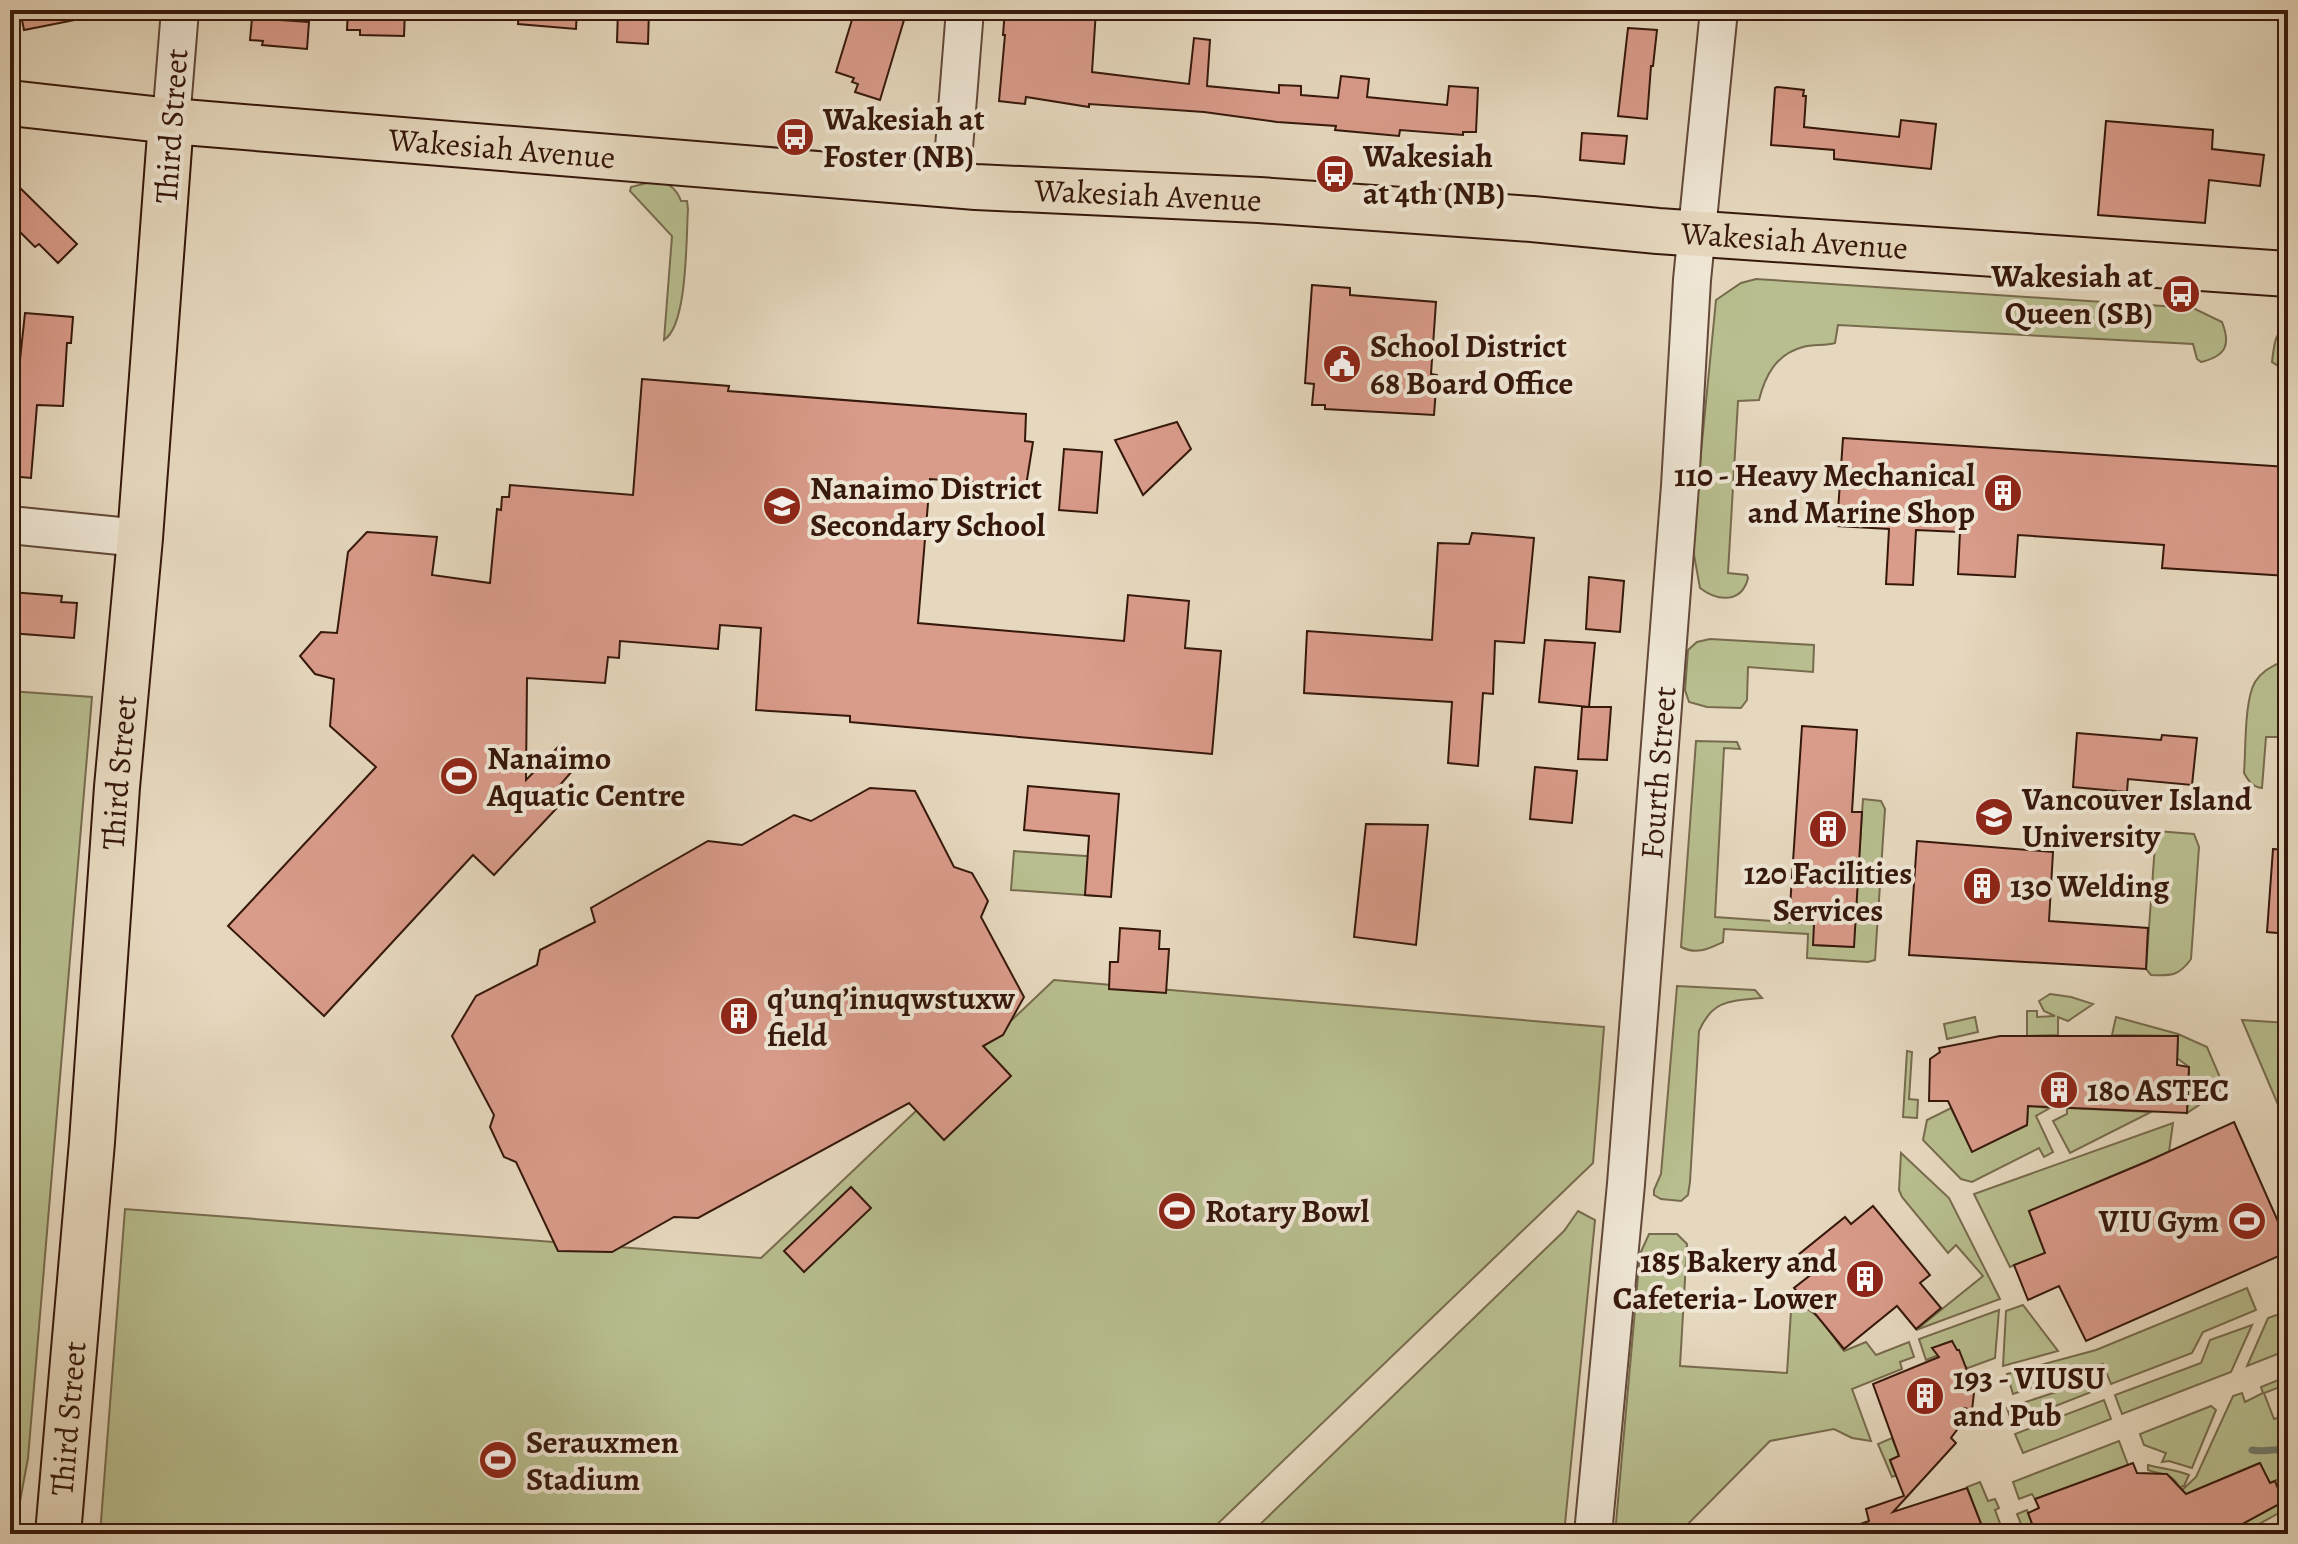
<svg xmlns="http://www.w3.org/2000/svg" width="2298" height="1544" viewBox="0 0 2298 1544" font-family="Alegreya,serif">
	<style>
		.green { fill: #b8be8f; stroke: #776b4d; stroke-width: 2 }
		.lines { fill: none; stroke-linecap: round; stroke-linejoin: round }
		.stream { stroke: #707a6b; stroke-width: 7 }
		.building { fill: #d99b8a; stroke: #36180b; stroke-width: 2 }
		.minor-casing { stroke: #624838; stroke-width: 40 }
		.major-casing { stroke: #36180b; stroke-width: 48 }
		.minor { stroke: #efe6d5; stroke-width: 36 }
		.major { stroke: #e6d8be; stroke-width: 44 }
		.labels { text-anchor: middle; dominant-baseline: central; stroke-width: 8; stroke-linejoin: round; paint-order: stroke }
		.poi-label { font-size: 32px; font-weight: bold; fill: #36180b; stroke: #efe6d5; text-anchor: start }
		.street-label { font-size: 32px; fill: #36180b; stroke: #efe6d5 }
	</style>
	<rect width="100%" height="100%" fill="#e6d8be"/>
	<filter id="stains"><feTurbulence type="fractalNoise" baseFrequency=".0025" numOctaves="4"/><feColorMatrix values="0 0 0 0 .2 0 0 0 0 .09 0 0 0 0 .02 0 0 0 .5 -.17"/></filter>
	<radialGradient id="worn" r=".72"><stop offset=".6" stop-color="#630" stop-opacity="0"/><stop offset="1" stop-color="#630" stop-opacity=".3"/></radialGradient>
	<g class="green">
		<path d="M655,181C667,181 677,189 681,201H687L688,209C686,237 688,325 664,340L672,236L630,191L631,187Z"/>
		<path d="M1756,279L2193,308L2222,322C2231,345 2226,356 2201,362L2197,359L2193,344L1838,325L1835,343C1825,346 1813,344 1803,347C1776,354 1765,376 1759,400L1738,401L1728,573L1747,575L1748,578C1742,603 1718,602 1700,588L1692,544L1716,300L1741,283Z"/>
		<path d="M2288,324V372L2272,362C2274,347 2274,332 2288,324Z"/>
		<path d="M1710,639L1814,645L1813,672L1748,667L1747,700L1741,708L1707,707L1689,702L1685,690L1688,650L1697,642Z"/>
		<path d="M2281,662L2288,663V669H2285L2284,674L2280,737H2266L2262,788C2252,787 2248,780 2244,773C2246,749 2244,701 2255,682C2262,671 2271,667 2281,662Z"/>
		<path d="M10,691L92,697L28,1458L14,1534H10Z"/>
		<path d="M1696,741L1737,742L1740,749L1724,748L1715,917L1814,924V945L1853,947L1863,799L1881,801L1885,809L1875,960L1868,962L1807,958L1808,934L1724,929L1723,942C1708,949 1697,955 1681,947Z"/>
		<path d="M2156,831L2194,834L2199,847L2191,959C2179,976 2171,976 2151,975L2146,969Z"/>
		<path d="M1014,851L1100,857L1097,896L1011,890Z"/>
		<path d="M1054,980L1604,1027L1593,1163L1207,1534H100L125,1209L761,1258Z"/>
		<path d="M1677,986L1755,990L1762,998C1731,1001 1713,999 1699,1031L1690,1182L1688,1195L1681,1201L1661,1199L1654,1195V1190L1661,1174Z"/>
		<path d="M2050,994L2071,997L2093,1004L2068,1021L2058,1017V1035L2027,1036V1011H2037V1017L2055,1016L2044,1011L2039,1001Z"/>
		<path d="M1975,1017L1978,1032L1947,1039L1944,1024Z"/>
		<path d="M2116,1017L2178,1034L2207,1047L2222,1082L2220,1091L2187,1113L2189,1073V1067L2177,1058L2178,1036L2112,1035Z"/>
		<path d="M2242,1020L2288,1023V1128Z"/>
		<path d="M1907,1051L1912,1052L1909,1099L1918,1100L1917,1118L1903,1117Z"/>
		<path d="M2028,1106L2050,1108L2036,1116L2053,1152L2044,1157L2039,1148L1972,1182L1961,1179L1923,1140L1927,1120L1951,1108L1972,1151L2027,1125Z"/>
		<path d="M2067,1108H2068L2151,1112L2070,1153L2053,1121L2067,1114Z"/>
		<path d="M2173,1123L2169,1152L2029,1211L2045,1253L2010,1267L1974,1194Z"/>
		<path d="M1901,1153L1949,1198L2000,1299L1916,1330L1983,1276L1956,1245L1948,1253L1902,1197L1899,1190Z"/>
		<path d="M1578,1211L1595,1220L1564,1534H1250L1564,1231Z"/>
		<path d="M1649,1234H1677L1687,1244L1680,1366L1787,1373L1791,1311L1794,1306C1815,1304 1832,1336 1844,1351L1866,1342L1876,1355L1909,1342L1914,1357L1900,1362L1902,1369L1852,1389L1871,1441L1852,1438L1834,1429L1770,1441L1678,1534H1615L1640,1254Z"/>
		<path d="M2247,1288L2256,1310L2203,1332L2192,1353L2111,1384L2103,1364L2013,1394L2007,1374L2096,1350Z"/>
		<path d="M2023,1305L2058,1351L2003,1366L2006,1311Z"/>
		<path d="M1999,1310L1995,1358L1968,1368L1961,1366L1952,1341L1941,1345L1944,1353L1926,1360L1919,1339Z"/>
		<path d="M2288,1311V1350L2247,1366L2268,1318Z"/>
		<path d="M2252,1325L2231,1372L2122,1414L2115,1395L2201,1363L2210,1340Z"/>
		<path d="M2288,1376V1384L2264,1393L2274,1419L2287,1415L2288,1418V1475L2270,1483L2259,1463L2182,1496L2180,1492L2196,1477L2233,1396L2242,1393L2245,1402L2263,1393L2261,1387Z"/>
		<path d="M2096,1379L2099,1389L2012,1423L2007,1408Z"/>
		<path d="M2104,1400L2111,1419L2023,1453L2015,1434Z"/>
		<path d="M2211,1406L2216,1410L2192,1468L2169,1461L2162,1462L2166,1453L2144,1445L2140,1434Z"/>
		<path d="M1892,1438L1899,1456L1890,1460L1894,1471L1913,1464L1915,1468L1892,1477L1878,1444Z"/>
		<path d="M2119,1441L2128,1465L2035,1499L2032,1494L2019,1499L2013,1482Z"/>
		<path d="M2148,1465C2162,1469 2174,1469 2189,1475L2184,1486L2179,1487C2172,1472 2161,1475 2148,1470Z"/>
		<path d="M1980,1482L1988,1501L1995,1499L1999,1508L1995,1510L2004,1534H1985L1967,1487Z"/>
		<path d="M2282,1502L2286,1509L2241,1534L2225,1533Z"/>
		<path d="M2027,1510L2036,1534H2025L2017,1514Z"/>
	</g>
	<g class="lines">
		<path class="stream" d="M2252,1450C2265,1453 2274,1447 2288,1451"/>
	</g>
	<g class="building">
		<path d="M20,10H79L80,19L24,30Z"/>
		<path d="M348,10H405L404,36L360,35V30H347Z"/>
		<path d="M519,10H577L576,29L518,24Z"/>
		<path d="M618,10H649L648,44L617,42Z"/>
		<path d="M855,10H907L880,100L855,92L858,84L852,82L854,78L836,72Z"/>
		<path d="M1005,10H1096L1092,72L1189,84L1194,38L1210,40L1207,86L1279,93V85L1301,86V95L1338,98L1341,76L1369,79L1367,97L1447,105L1449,86L1478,88L1476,132H1463V135L1400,130L1399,136L1335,130L1336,126L1277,122L1204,112L1089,104V107L1026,97L1025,104L999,101L1005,35H1003Z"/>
		<path d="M252,18L309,22L307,49L262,45L263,41L250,40Z"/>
		<path d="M1628,28L1657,30L1653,66H1651L1647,119L1618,116Z"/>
		<path d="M1777,87L1804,90L1803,96H1806L1804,127L1899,137L1901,120L1936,124L1931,169L1834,159V150L1771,145L1775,88Z"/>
		<path d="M2106,121L2213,130L2212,149L2264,155L2260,186L2209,180L2205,223L2098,215Z"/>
		<path d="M1582,133L1627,136L1624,164L1580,160Z"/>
		<path d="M10,178L77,244L58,263L39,244L35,247L10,222Z"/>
		<path d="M1312,285L1350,288V295L1436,302L1431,374L1437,375L1434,415L1325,409V405H1312L1314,384L1305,383Z"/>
		<path d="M25,313L73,317L71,343H67L63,406L37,405L31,478L10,476L15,368L19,369Z"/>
		<path d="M642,379L729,386L728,391L1026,414L1025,441L1033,442L1026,486L930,479L918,623L1124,641L1128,595L1189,601L1185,648L1221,651L1212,754L850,722V716L756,710L761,628L720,625L718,649L620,641L619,658L608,657L605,683L527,678L526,780L561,744L580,762L560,785L570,794L494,875L473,855L324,1016L228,926L376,767L330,726L334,679L315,674L300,656L321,632L337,633L348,552L367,532L437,537L432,575L490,583L497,509L501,510L502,497H509L510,485L633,495Z"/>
		<path d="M1177,422L1191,449L1143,495L1115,440Z"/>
		<path d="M1843,438L2288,467V576L2162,568L2164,545L2018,535L2015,577L1958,574L1960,532L1916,530L1913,585L1886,584L1889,529L1837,526Z"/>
		<path d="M1064,449L1102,452L1097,513L1059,510Z"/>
		<path d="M1472,533L1534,538L1524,643L1495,641L1493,694L1483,693L1478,766L1448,763L1452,702L1304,693L1307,631L1432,640L1438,543L1469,544Z"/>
		<path d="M1589,577L1624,581L1620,632L1586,629Z"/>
		<path d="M10,592L62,596L61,602L77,603L74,638L10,633Z"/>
		<path d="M1545,640L1595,643L1589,707L1539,702Z"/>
		<path d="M1582,707H1611L1607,760L1578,759Z"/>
		<path d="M1802,726L1857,730L1852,812H1862L1854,947L1813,945L1814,924L1789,922Z"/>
		<path d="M2077,733L2161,740L2162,735L2197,738L2192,785L2128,779L2127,792L2073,787Z"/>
		<path d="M1535,767L1577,771L1572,823L1530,819Z"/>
		<path d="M1028,786L1119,794L1111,897L1085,895L1089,836L1024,830Z"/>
		<path d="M870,788L915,791L954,867L972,873L988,901L981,917L1024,997L1003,1035L983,1046L1011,1076L944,1140L909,1103L698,1218L674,1217L612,1252L558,1251L516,1162L504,1157L490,1127L494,1115L452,1036L476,996L537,965L540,950L595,922L591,908L708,841L742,845L794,815L811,821Z"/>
		<path d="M1366,824L1428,825L1416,945L1354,937Z"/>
		<path d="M1917,841L2053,852L2049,921L2148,928L2146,969L1909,955Z"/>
		<path d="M2273,849L2288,850V934L2267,932Z"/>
		<path d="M1120,928L1160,931L1159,949H1169L1166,993L1109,989L1110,962H1118Z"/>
		<path d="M2000,1036H2178L2177,1065L2189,1067L2187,1113L2028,1106L2027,1125L1972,1152L1948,1101H1929L1930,1059L1940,1052L1939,1048Z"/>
		<path d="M2234,1122L2288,1244V1252L2086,1341L2059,1286L2028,1300L2014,1265L2045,1253L2029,1211L2146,1162Z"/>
		<path d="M851,1187L871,1208L804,1272L784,1251Z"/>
		<path d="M1873,1206L1930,1275L1920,1283L1941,1308L1916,1329L1897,1306L1844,1349L1794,1288L1813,1273L1798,1255L1845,1217L1851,1224Z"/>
		<path d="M1952,1341L1957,1350H1959L1972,1383L1975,1384L1972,1410L1964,1408L1959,1427L1951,1438L1956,1443L1893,1512L1967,1488L1985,1534H1840V1531L1869,1521L1866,1509L1904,1496L1890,1460L1899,1456L1873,1384L1939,1357L1932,1348Z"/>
		<path d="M2133,1463L2137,1473L2167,1474L2186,1494L2260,1463L2270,1483L2275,1481L2283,1502L2224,1534H2036L2028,1513L2039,1508L2035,1499Z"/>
	</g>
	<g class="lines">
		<g class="minor-casing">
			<g id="minor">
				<path d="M171,121L180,10"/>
				<path d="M951,185L965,10"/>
				<path d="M10,525L140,538"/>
				<path id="s1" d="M1593,1534L1626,1184L1680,486L1692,280L1719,10"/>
			</g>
		</g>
		<g class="major-casing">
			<g id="major">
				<path id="s2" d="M10,103L171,121L976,187L1259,200L1532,219L1658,231L2288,274"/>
				<path id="s3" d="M58,1534L92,1142L117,787L140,538L171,121"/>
			</g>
		</g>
		<use href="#minor" class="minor"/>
		<use href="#major" class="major"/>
	</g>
	<defs>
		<g id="bus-disc" transform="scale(2)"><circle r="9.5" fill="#8f2418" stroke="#efe6d5"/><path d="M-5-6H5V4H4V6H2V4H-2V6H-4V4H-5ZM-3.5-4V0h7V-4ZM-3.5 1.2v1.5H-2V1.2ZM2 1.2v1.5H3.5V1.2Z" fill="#fff"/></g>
		<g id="civic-disc" transform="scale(2)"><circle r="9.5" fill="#8f2418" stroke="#efe6d5"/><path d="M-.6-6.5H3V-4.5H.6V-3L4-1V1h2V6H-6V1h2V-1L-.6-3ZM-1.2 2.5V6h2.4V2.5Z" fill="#fff"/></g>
		<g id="building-disc" transform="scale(2)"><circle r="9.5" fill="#8f2418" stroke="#efe6d5"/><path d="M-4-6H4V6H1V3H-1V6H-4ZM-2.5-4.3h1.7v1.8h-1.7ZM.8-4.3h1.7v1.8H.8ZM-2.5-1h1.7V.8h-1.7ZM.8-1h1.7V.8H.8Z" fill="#fff"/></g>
		<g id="school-disc" transform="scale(2)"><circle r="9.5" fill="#8f2418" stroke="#efe6d5"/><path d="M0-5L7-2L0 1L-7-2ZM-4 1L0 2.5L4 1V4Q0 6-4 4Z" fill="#fff"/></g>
		<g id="stadium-disc" transform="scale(2)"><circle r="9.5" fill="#8f2418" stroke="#efe6d5"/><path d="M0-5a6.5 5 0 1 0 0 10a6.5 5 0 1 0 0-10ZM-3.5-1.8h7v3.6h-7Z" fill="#fff"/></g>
		<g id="university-disc" transform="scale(2)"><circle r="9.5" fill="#8f2418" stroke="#efe6d5"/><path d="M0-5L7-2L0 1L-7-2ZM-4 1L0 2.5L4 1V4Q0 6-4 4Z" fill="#fff"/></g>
	</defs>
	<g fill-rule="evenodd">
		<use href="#bus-disc" x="795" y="137"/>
		<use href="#bus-disc" x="1335" y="174"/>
		<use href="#bus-disc" x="2181" y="294"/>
		<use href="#civic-disc" x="1342" y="364"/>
		<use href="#building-disc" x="2003" y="493"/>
		<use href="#school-disc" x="782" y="506"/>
		<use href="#stadium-disc" x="459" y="776"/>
		<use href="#university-disc" x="1994" y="817"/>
		<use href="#building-disc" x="1828" y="829"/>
		<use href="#building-disc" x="1982" y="886"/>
		<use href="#building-disc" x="739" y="1016"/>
		<use href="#building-disc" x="2059" y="1090"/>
		<use href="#stadium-disc" x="1177" y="1211"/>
		<use href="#stadium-disc" x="2247" y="1221"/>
		<use href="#building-disc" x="1865" y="1279"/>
		<use href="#building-disc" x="1925" y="1396"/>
		<use href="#stadium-disc" x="498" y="1460"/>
	</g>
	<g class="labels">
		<g class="poi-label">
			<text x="823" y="119">Wakesiah at<tspan x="823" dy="37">Foster (NB)</tspan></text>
			<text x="1363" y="156">Wakesiah<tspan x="1363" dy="37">at 4th (NB)</tspan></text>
			<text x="2153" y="276" text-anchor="end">Wakesiah at<tspan x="2153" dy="37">Queen (SB)</tspan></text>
			<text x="1370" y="346">School District<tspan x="1370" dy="37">68 Board Office</tspan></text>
			<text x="1975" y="475" text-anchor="end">110 - Heavy Mechanical<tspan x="1975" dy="37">and Marine Shop</tspan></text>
			<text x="810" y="488">Nanaimo District<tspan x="810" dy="37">Secondary School</tspan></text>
			<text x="487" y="758">Nanaimo<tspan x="487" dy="37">Aquatic Centre</tspan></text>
			<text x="2022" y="799">Vancouver Island<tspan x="2022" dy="37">University</tspan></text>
			<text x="1828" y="873" text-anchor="middle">120 Facilities<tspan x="1828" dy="37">Services</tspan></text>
			<text x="2010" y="886">130 Welding</text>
			<text x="767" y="998">q’unq’inuqwstuxw<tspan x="767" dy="37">field</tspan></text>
			<text x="2087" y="1090">180 ASTEC</text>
			<text x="1205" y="1211">Rotary Bowl</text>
			<text x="2219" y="1221" text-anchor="end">VIU Gym</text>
			<text x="1837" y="1261" text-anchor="end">185 Bakery and<tspan x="1837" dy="37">Cafeteria- Lower</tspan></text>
			<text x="1953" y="1378">193 - VIUSU<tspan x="1953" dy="37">and Pub</tspan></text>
			<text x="526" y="1442">Serauxmen<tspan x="526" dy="37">Stadium</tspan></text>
		</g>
		<g class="street-label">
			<text transform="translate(171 126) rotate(-86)">Third Street</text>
			<text stroke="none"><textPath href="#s2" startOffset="494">Wakesiah Avenue</textPath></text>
			<text stroke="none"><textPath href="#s2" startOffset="1142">Wakesiah Avenue</textPath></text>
			<text stroke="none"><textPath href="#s2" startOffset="1790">Wakesiah Avenue</textPath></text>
			<text stroke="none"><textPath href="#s3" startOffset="764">Third Street</textPath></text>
			<text stroke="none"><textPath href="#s1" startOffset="764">Fourth Street</textPath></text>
			<text stroke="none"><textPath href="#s3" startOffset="116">Third Street</textPath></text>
		</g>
	</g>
	<rect width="2298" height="1544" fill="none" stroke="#e6d8be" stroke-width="40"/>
	<rect x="12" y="12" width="2274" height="1520" fill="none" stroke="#36180b" stroke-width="4"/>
	<rect x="20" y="20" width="2258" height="1504" fill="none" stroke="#36180b" stroke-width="2"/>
	<rect width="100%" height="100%" filter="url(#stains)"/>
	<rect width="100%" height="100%" fill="url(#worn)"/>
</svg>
